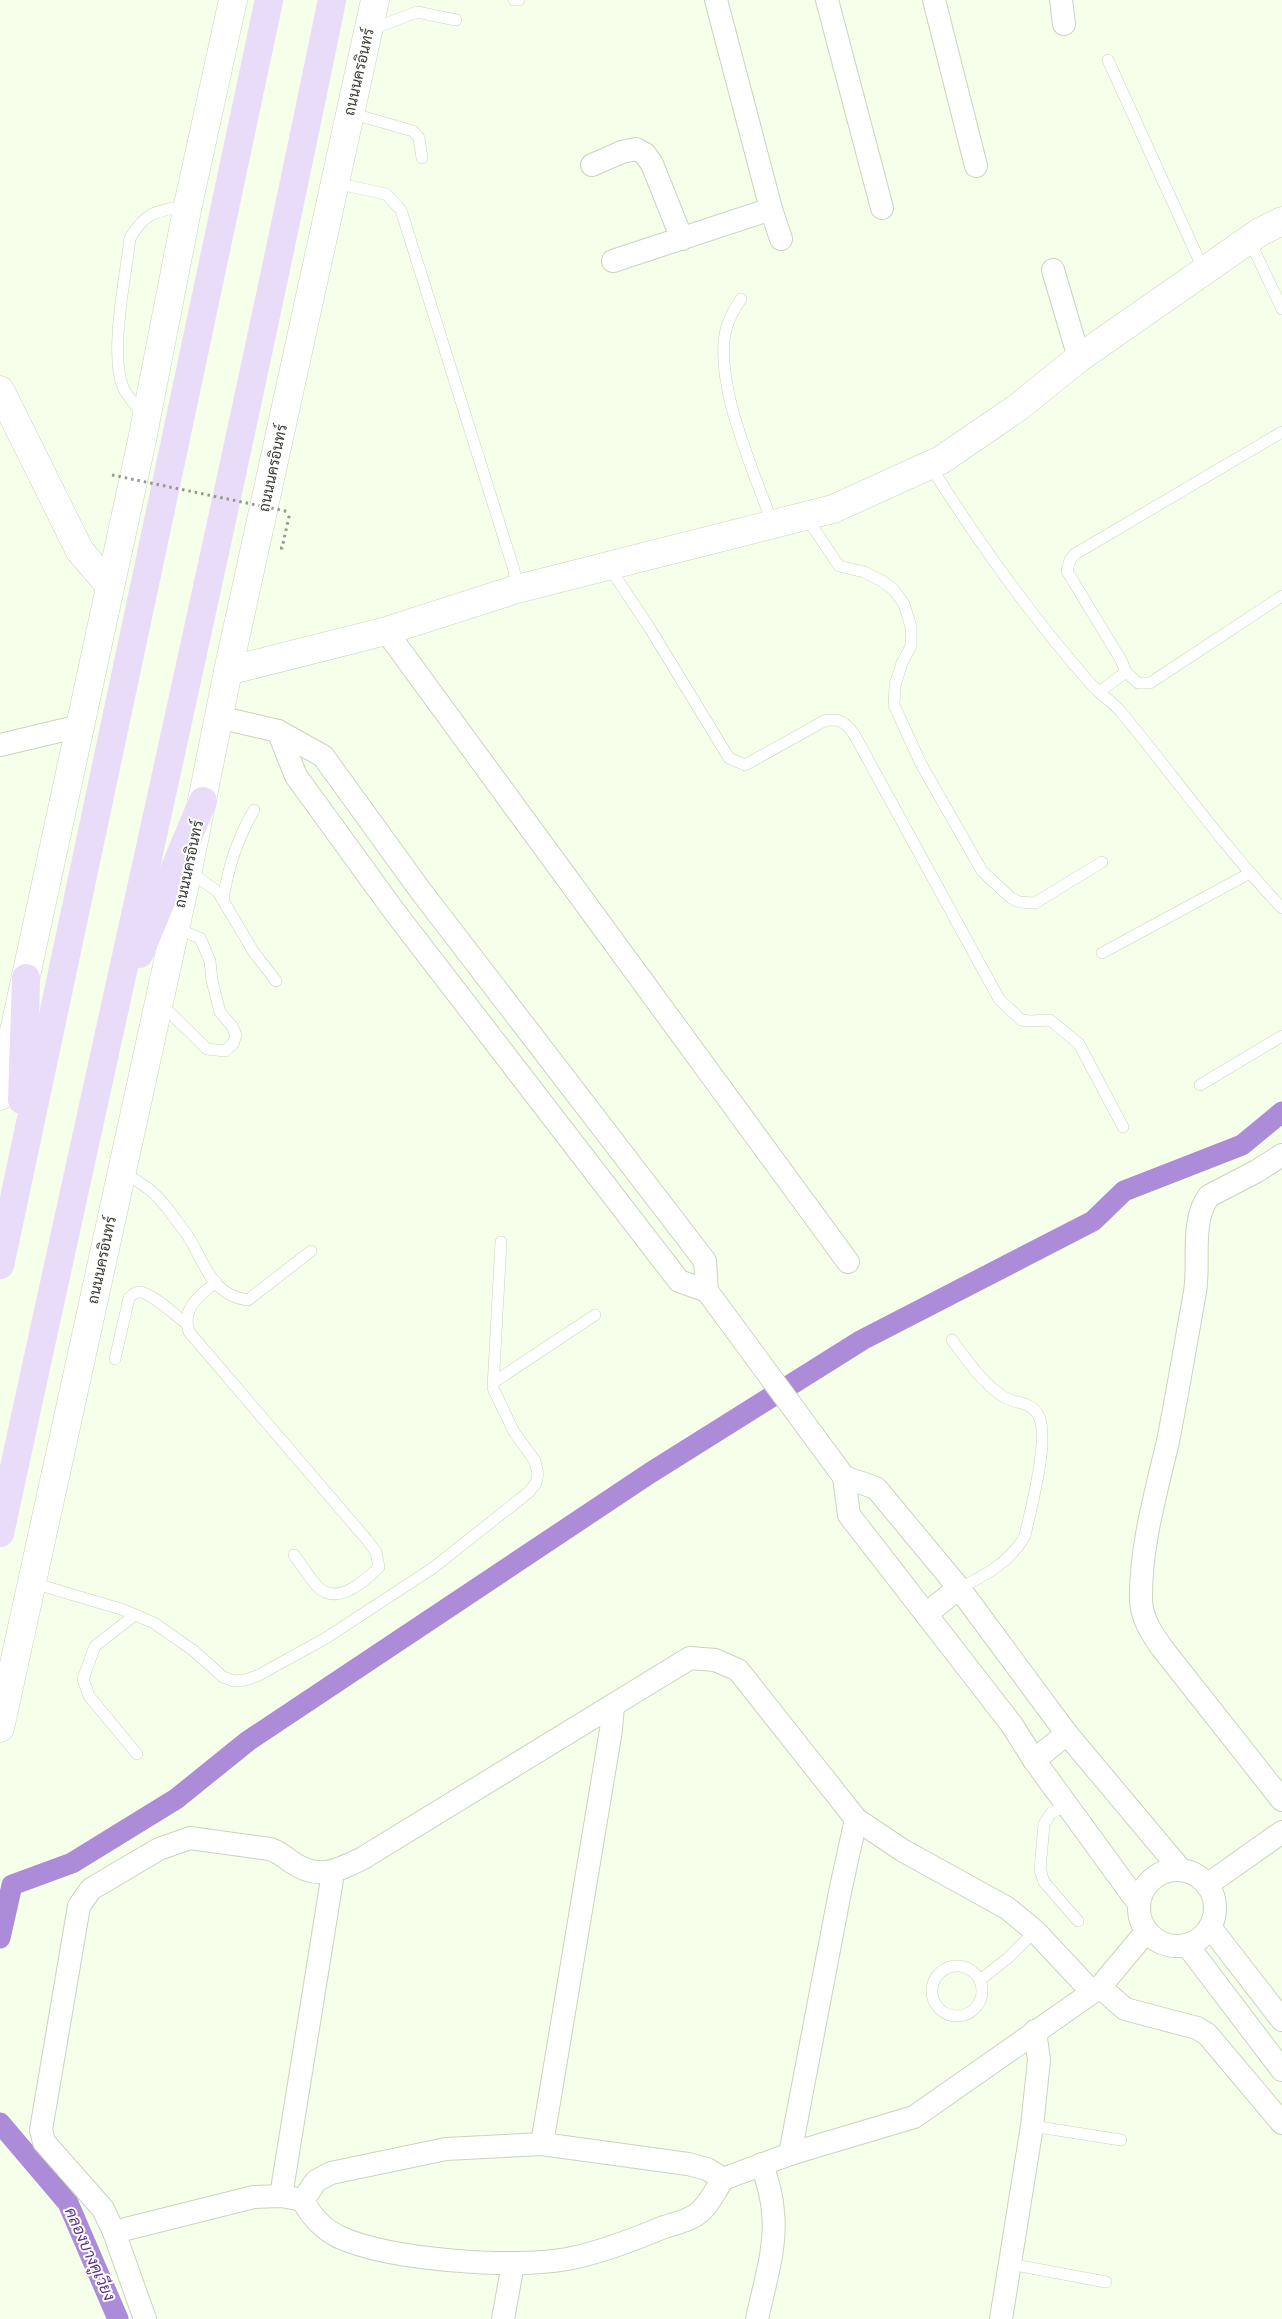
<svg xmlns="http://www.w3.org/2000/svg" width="1282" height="2319" viewBox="0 0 1282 2319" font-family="'DejaVu Sans',Sarabun,sans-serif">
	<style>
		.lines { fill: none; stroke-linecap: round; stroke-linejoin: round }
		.canal { stroke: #ac8bd9; stroke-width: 21 }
		.lane-casing { stroke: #cbd3be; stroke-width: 12 }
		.street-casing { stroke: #cbd3be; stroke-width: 24 }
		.secondary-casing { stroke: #cbd3be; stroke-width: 29 }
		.primary-casing { stroke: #f3f3f3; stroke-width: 29 }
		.path { stroke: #949a8b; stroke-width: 3; stroke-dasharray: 2.5 4; stroke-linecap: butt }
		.lane { stroke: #fff; stroke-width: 11 }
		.street { stroke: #fff; stroke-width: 22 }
		.secondary { stroke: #fff; stroke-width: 28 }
		.primary { stroke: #e8dcf8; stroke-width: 28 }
		.path-bridge { stroke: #949a8b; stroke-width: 3; stroke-dasharray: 2.5 4; stroke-linecap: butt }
		.labels { text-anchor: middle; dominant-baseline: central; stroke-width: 4; stroke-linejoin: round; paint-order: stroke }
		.street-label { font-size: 15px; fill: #393c34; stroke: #fff }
		.water-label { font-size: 16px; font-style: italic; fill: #5c2f8b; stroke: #fff }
	</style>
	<rect width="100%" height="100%" fill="#f6ffe9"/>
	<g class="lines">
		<g class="canal">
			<path d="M0,1938L12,1885L72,1863L176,1799L248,1741L650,1473L862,1340L1093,1221L1124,1191L1242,1145L1282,1112"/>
			<path d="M0,2123L68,2203L118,2319"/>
		</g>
		<g class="lane-casing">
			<g id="lane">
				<path d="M514,0H519"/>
				<path d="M370,30L417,12L456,20"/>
				<path d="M1108,60L1204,271"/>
				<path d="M350,113L413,131L419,138L422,158"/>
				<path d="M335,183L386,194L401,210L514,570L517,589"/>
				<path d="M1249,239L1282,309"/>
				<path d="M741,299C735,308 730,316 727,326C711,379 755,474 773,525"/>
				<path d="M143,415C137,406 127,397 123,387C109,355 126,274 130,238C148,209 157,212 188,205"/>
				<path d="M931,467C979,543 1031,616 1090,683C1099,694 1112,701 1121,712C1175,777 1223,846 1282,908"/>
				<path d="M806,517L839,566L864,572L882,581L894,590L904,604L911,627V646L902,663L895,685L894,705L921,764L982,871L1011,898L1019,902L1035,903L1102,862"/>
				<path d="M609,567L649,627L729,758L745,765L824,721C840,718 845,722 854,734L999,999L1021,1020L1030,1021L1050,1020L1079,1044L1123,1127"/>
				<path d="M1126,672L1138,683H1150L1282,596"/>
				<path d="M1099,692L1126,672L1121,660L1067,571L1070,560L1075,554L1282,432"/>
				<path d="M189,871L218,892L253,951L276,981"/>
				<path d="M223,900C228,867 237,839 254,810"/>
				<path d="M1102,953L1250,873"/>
				<path d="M161,1004L207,1049L225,1051L233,1044L236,1035L232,1026L220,1012L212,981L210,961L200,938L175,928"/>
				<path d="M1200,1085L1282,1036"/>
				<path d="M121,1171C131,1177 141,1183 150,1190C163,1200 173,1217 183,1229C203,1254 207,1295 248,1300L311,1251"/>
				<path d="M216,1282C200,1295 181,1308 189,1332L367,1540L376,1552L379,1567C364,1582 337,1606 318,1587C309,1578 302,1565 294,1555"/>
				<path d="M952,1340C967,1360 982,1383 1004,1397C1015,1404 1029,1401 1037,1413C1052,1433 1030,1511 1025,1536C1010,1562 985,1576 959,1588"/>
				<path d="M115,1359L129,1298C132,1295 135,1292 139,1292C151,1292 176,1316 186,1323"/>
				<path d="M494,1382L595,1315"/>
				<path d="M33,1583L124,1610L154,1623L194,1651L223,1677L234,1681L245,1680L257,1676L326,1638L433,1568L529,1492L536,1483L538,1474L535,1461L514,1432L493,1388L501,1242"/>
				<path d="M135,1615L95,1646L83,1679L89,1696L137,1754"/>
				<path d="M1067,1805L1051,1813L1044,1824L1040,1870L1044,1882L1078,1921"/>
				<circle cx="957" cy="1991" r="25"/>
				<path d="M980,1980L1008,1958L1035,1931"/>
				<path d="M1032,2126L1121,2140"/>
				<path d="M1010,2264L1106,2282"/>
			</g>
		</g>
		<g class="street-casing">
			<g id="street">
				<path d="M716,0L771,209L781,239"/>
				<path d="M827,0L882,208"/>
				<path d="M934,0L976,166"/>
				<path d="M1061,0L1064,24"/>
				<path d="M592,165L622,152L636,149L645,154L652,164L682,239"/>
				<path d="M613,261L771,209"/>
				<path d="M1053,270L1079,358"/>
				<path d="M386,631L848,1262"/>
				<path d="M218,717L278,731L323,756L420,890L705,1261L707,1291L844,1477L849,1515L1012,1725L1034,1760L1139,1904"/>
				<path d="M278,731L296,776L394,911L679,1281L707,1291"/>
				<path d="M0,745L80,726"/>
				<path d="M1282,1155L1257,1171L1209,1196C1190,1221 1200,1262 1195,1292C1186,1341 1178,1391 1168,1441C1156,1493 1140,1547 1141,1601C1142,1619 1152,1634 1162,1648L1282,1800"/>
				<path d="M844,1477L876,1488L959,1588L1067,1734L1181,1870"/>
				<path d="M926,1614L959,1588"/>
				<path d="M1034,1760L1067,1734"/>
				<circle cx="1177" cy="1908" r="38"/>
				<path d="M1207,1885L1282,1832"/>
				<path d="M1210,1927L1282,2020"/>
				<path d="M1187,1945L1282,2070"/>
				<path d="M1100,1987L1125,2009L1197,2028L1207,2034L1282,2123"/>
				<path d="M542,2144L611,1730L613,1705"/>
				<path d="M790,2154L840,1892L856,1819"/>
				<path d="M281,2196L333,1873"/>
				<path d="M303,2200C310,2215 323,2229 339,2237C390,2260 512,2269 567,2259C600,2253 633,2240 664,2227C674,2224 687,2221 696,2215C708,2207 715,2191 723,2179"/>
				<path d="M114,2232L254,2197L281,2196L303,2200L316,2181L331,2173L446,2149L542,2144L688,2164L707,2169L723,2179L790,2154L914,2117L1100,1987L1146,1932"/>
				<path d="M145,2319L114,2232L103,2209L44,2142L41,2130L79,1906L91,1889L159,1849L190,1838L270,1849C279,1852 283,1856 290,1861C318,1881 337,1871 363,1858L690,1658L715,1660L738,1670L856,1819L902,1850L1007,1908L1035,1931L1092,1992"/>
				<path d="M503,2319L513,2264"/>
				<path d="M757,2319C764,2285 777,2247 773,2212C772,2195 767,2180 762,2164"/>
				<path d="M1001,2319L1032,2126L1039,2060L1035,2031"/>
			</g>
		</g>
		<g class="secondary-casing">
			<g id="secondary">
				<path d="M0,390L80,551L110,586"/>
				<path d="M228,671L386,631L517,589L833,509L941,460L1017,408L1079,358L1260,232L1282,221"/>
				<path d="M0,1096L142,440L188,205L233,0"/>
				<path d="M0,1728L188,870L228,671L375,0"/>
			</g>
		</g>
		<g class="primary-casing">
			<g id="primary">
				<path d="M139,954L203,801"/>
				<path d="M22,1100L26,978"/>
				<path d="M0,1265L269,0"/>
				<path d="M0,1533C110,1022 227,512 332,0"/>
			</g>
		</g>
		<path class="path" d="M280,548H282L290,512"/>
		<use href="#lane" class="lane"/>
		<use href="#street" class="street"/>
		<use href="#secondary" class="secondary"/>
		<use href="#primary" class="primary"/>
		<path class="path-bridge" d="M112,475L290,512"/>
	</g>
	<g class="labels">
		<g class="street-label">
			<text transform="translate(359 72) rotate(-77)">ถนนนครอินทร์</text>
			<text transform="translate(273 468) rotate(-78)">ถนนนครอินทร์</text>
			<text transform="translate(189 864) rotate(-78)">ถนนนครอินทร์</text>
			<text transform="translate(102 1260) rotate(-78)">ถนนนครอินทร์</text>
		</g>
		<g class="water-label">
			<text transform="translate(90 2254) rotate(66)">คลองบางคูเวียง</text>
		</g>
	</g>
</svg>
